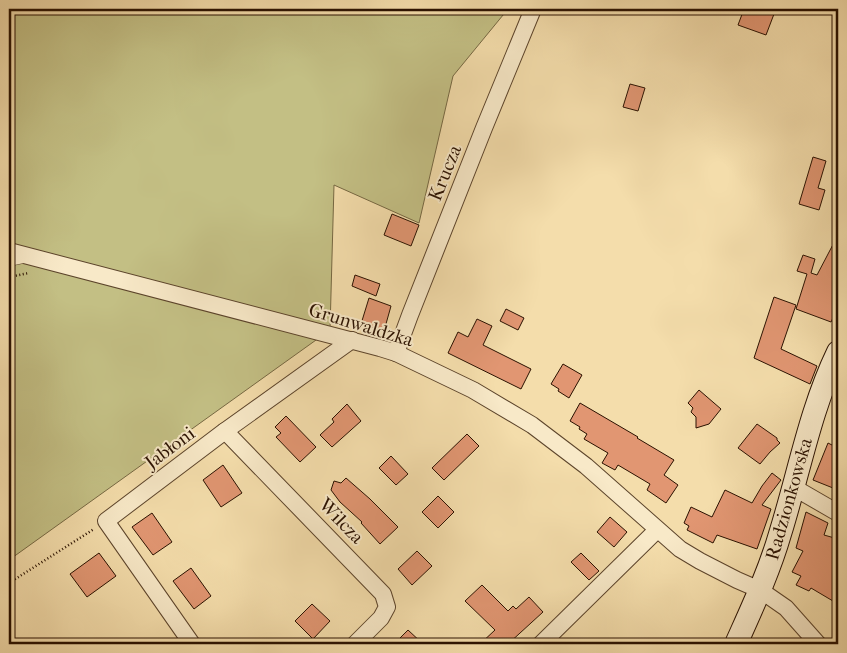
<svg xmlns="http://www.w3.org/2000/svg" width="847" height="653" viewBox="0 0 847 653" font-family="'IM FELL French Canon',serif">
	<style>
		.green { fill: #c3bf84; stroke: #766842 }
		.building { fill: #e19672; stroke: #2a1100 }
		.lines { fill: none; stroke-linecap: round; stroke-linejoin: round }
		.lane-casing { stroke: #5c442b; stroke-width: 9 }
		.street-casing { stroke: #5c442b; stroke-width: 18 }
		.secondary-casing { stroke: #2a1100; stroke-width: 24 }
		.path { stroke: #2a1100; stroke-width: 2.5; stroke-dasharray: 1 2.5; stroke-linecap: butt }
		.lane { stroke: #f8e9c8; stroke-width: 8 }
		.street { stroke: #f8e9c8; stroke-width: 16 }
		.secondary { stroke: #f8e9c8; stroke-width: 22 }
		.labels { text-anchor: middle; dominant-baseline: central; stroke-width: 4; stroke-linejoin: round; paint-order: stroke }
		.street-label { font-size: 19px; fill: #2a1100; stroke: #f8e9c8 }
	</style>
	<rect width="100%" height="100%" fill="#f4ddab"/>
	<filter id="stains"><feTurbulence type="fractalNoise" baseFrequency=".004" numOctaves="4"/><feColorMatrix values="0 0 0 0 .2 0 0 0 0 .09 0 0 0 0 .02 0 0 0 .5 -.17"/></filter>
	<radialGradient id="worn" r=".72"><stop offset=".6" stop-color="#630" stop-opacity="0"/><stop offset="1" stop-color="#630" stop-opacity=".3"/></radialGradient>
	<path class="green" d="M9,9H508L453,76L419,223L334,185L330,330L9,560Z"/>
	<g class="building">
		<path d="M744,9H759L774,14L766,35L738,25Z"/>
		<path d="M630,84L645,88L638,111L623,107Z"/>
		<path d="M813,157L826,161L818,188L825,190L819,210L799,204Z"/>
		<path d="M392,214L419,225L411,246L384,235Z"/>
		<path d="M838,235V308L831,322L796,309L807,274L797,271L803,255L815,259L811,273L817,275Z"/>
		<path d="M355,275L380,284L376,296L352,286Z"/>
		<path d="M774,297L796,305L781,349L817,366L810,384L754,358Z"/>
		<path d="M369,298L391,306L384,331L361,324Z"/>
		<path d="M506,309L524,318L518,330L500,321Z"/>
		<path d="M477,319L492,326L483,345L531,369L521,389L448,353L458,332L468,337Z"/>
		<path d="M563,364L582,375L569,398L558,391L559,389L551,384Z"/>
		<path d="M699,390L721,409L709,424L696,428V417L691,412L693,408L688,403Z"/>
		<path d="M580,403L638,437L637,438L674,460L664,475L678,485L666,503L647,490L650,484L618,465L615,470L602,463L608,453L584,439L587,434L579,429L580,427L570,421Z"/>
		<path d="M347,404L361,421L332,447L320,435L334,422L332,419Z"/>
		<path d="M286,416L316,447L300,462L276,437L281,433L275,427Z"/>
		<path d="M757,424L777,438V440L780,443L770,452L760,464L738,448Z"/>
		<path d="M467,434L479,446L444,480L432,468Z"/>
		<path d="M828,443L838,448V475L833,488L813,480Z"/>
		<path d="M391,456L408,474L396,485L379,468Z"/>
		<path d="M223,465L242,493L221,507L203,480Z"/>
		<path d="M772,473L781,480L762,505L771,509L757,549L717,535L713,543L687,530L689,526L684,523L691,507L712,517L725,490L752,503L762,486Z"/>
		<path d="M346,478L370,499L398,527L380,544L361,523L362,522L340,502L331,490L334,481L341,483Z"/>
		<path d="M438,496L454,512L438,528L422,512Z"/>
		<path d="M806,512L828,523L824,535L838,539V604L811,588L809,591L796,585L801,576L792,572L803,551L796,548Z"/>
		<path d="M152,513L172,542L153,555L132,527Z"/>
		<path d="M610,517L627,532L614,547L597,532Z"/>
		<path d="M417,551L432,566L412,585L398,569Z"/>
		<path d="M99,553L116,576L87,597L70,574Z"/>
		<path d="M581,553L599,571L589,580L571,562Z"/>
		<path d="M191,568L211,596L194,609L173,581Z"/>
		<path d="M482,585L508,611L513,606L516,609L529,597L543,612L508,644H480L495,630L465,601Z"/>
		<path d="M312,604L330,621L313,639L295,621Z"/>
		<path d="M408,630L423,644H394Z"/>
	</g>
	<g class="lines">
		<g class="lane-casing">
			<path id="lane" d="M9,262L23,259"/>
		</g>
		<g class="street-casing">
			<g id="street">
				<path d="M9,251L380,348L396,353L473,390L532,425L586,466L680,549L700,561L737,580L760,590L786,608L818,644"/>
				<path d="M396,353L410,315L484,128L533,9"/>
				<path d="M225,431L383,594L387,607L381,618L355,644"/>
				<path d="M793,487L838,513"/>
				<path d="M192,644L106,521L225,431L352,340"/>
				<path d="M541,644L657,530"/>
			</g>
		</g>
		<g class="secondary-casing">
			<path id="secondary" d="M736,644C752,608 769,572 780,534C799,473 810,410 838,352"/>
		</g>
		<g class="path">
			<path d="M9,277L29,273"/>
			<path d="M9,583L94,529"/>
		</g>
		<use href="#lane" class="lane"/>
		<use href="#street" class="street"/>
		<use href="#secondary" class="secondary"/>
	</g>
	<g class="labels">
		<g class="street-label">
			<text transform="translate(445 173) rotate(-68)">Krucza</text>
			<text transform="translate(361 325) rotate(17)">Grunwaldzka</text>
			<text transform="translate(170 448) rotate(-37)">Jabłoni</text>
			<text transform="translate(789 499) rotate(-74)">Radzionkowska</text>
			<text transform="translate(341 521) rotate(46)">Wilcza</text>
		</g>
	</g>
	<rect width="847" height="653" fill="none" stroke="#f4ddab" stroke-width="30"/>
	<rect x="10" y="10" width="827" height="633" fill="none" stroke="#2a1100" stroke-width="2.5"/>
	<rect x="15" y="15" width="817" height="623" fill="none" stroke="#2a1100"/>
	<rect width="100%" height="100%" filter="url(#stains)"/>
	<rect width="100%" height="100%" fill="url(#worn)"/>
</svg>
